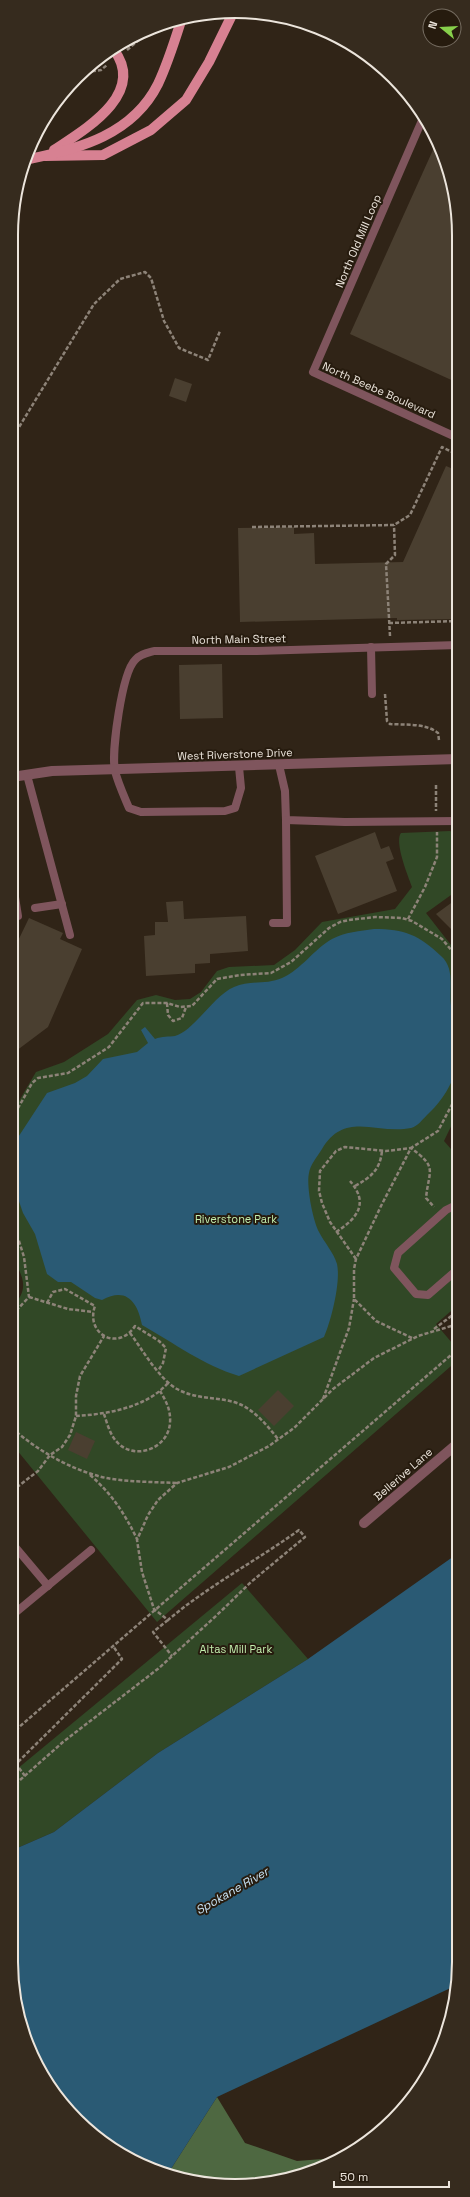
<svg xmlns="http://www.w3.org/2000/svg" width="470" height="2197" viewBox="0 0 470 2197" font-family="'Space Grotesk',sans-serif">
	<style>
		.green { fill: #314826 }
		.forest { fill: #4e6841 }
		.water { fill: #2a5a74 }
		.building { fill: #4a3f30 }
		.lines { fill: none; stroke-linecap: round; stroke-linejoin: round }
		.path { stroke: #8d8378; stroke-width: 2.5; stroke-dasharray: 4 2; stroke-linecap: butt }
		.service { stroke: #7f555d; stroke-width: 8 }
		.minor { stroke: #7f555d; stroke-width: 10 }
		.tertiary { stroke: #7f555d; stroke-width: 10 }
		.primary { stroke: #d78192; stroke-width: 10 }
		.labels { text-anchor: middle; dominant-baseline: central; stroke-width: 4; stroke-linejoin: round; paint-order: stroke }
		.street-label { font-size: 11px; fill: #ece5dc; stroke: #261b0e }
		.park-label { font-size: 11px; fill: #c3eeae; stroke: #261b0e }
		.water-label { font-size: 12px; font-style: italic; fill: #c8e4f6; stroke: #261b0e }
		.rim { fill: none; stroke: #ece5dc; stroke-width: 2 }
	</style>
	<rect width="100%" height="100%" fill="#302417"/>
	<g class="green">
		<path d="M450,831L458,835V890L426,913L458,954V1112L444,1141L458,1157V1305L436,1324L458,1350V1360L157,1622L12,1444V1308C31,1287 22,1277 12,1255V1113L36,1072L64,1062L108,1034L137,1000L156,995L175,1000L190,999L201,992L217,971L229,967L274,965L295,950L322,922L395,909L412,887C408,876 394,842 401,833Z"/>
		<path d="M242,1583L308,1659L158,1753L54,1832L15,1849L11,1853V1774Z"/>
	</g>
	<path class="forest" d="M217,2097L245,2143L297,2161L335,2158L307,2174L221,2186L169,2172Z"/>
	<g class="water">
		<path d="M374,929C405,929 419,935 441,956C457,970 447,993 452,1010C465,1051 459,1085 427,1115C423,1119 417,1127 411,1128C377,1135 345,1110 322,1149C317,1157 310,1165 309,1173C306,1186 313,1221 319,1232C324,1242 334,1253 337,1264C341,1282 331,1321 324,1337L239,1376C203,1365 174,1343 142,1325C138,1303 127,1286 102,1300L95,1298L71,1282H58L47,1274L35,1234L23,1213L12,1181L13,1145L47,1093L75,1083L87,1076L103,1059L137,1052L148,1043L141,1030L145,1027L155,1039C162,1036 169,1037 175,1036C195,1030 213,996 234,987C249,980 267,985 282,978C302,969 314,949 332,939C345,932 360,931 374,929Z"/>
		<path d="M457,1554V1985L217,2097L169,2172L136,2163L76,2120L28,2048L11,1962V1853L15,1849L54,1832L158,1753L308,1659Z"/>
	</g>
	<g class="building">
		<path d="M437,141L458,220V383L350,334Z"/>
		<path d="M175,378L192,384L186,402L169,396Z"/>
		<path d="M446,466L458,471V619L397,620V618L240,622L238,528L294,527V534L314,533L315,564L403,562Z"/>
		<path d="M222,664L223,718L180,719L179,665Z"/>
		<path d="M375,832L381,849L389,846L394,859L386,862L397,891L338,914L315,856Z"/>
		<path d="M458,898V936L436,914Z"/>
		<path d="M183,901L184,919L246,916L248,951L210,954V963L195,964V973L146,976L144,936L155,935V922H168L166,902Z"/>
		<path d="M29,918L63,933L60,939L82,949L48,1027L12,1054V958L17,946L16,945Z"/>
		<path d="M278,1390L294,1406L274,1426L258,1410Z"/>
		<path d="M76,1432L95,1441L87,1459L68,1450Z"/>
	</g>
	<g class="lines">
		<g class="path">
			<path d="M127,50L146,34"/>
			<path d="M86,72L101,70L107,65"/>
			<path d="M13,437L94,304L120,279L145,272L151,278L164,321L179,348L208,360L220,331"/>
			<path d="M252,527L394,525L410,515L442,447L458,455"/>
			<path d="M389,623L458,621"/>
			<path d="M390,636L386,564L395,555L394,525"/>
			<path d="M385,694L387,721L390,724C404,725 426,723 438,733L439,740"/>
			<path d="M436,785V811"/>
			<path d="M408,919L425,887L437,857V832"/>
			<path d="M167,1003L168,1015L173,1021L182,1018L186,1007"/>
			<path d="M12,1119L32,1083L38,1078L68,1073L109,1047L143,1003H167L180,1007L192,1006L217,979L240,975L271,973L291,962L329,928L340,922L349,920L375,917L402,918L412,921L442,939L458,958"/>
			<path d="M355,1186C371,1177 380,1170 382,1151"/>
			<path d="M336,1232C358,1218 369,1203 350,1181"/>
			<path d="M356,1259L330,1222L322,1203L319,1191L320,1171L336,1151L345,1147L386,1151L411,1148C438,1168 429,1169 426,1198L434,1207"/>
			<path d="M29,1297L68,1309L93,1312"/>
			<path d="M47,1303L53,1292L65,1289L95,1306C85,1334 118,1352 135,1326L159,1341L166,1348L163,1363L158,1371"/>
			<path d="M12,1315L29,1297L24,1257L19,1241L12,1229"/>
			<path d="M434,1329L458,1311"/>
			<path d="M130,1333C142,1349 159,1379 177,1389C195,1399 215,1397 234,1402C253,1408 266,1424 278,1439"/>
			<path d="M412,1338L376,1321L354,1299V1269L356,1259L381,1206L411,1148L438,1131L458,1093"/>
			<path d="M323,1399L349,1328L354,1299"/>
			<path d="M104,1414C107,1423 110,1435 117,1442C134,1461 168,1449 170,1423C171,1410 166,1401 160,1391"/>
			<path d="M76,1416C107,1414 146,1408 168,1383"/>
			<path d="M12,1428C38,1451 71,1470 106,1478C129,1482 154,1482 177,1483"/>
			<path d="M90,1475C112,1494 125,1514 137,1539"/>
			<path d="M12,1491L38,1471L50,1455L62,1447L70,1435L76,1416V1396L80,1376L104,1336"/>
			<path d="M168,1620L153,1632L172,1656"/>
			<path d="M11,1734L458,1349"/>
			<path d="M25,1776L16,1764L122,1659L113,1646"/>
			<path d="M11,1788L63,1742L159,1668L217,1615L251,1582L305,1537L299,1530C256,1561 208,1586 168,1620L154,1609L142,1572L137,1540L148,1515L158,1500L177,1483L229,1467L269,1446L294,1428L333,1389L374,1358L418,1336L458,1324"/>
		</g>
		<g class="service">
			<path d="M423,118L313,372L458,438"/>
			<path d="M371,647L372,694"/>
			<path d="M279,765L285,791L286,820L345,822L458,821"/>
			<path d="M239,767L241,788L235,808L225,811L141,812L129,808C124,796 118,783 115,771C111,752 122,673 135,660C140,654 147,653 154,651H257L458,645"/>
			<path d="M27,775L70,935"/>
			<path d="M12,878L18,916"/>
			<path d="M35,908L62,904"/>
			<path d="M273,923H287L286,820"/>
			<path d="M458,1269L428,1295L416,1294L394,1268L398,1253L446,1210L458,1204"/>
			<path d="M11,1542L48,1586"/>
			<path d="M15,1613L91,1550"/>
		</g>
		<path class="minor" d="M364,1523L458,1443"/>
		<path class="tertiary" d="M12,777L52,771L458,759"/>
		<g class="primary">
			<path d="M54,150C84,130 147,94 114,50"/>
			<path d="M45,156L103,155L151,130L186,100L209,62L232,15"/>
			<path d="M29,159C80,149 133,134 158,84C168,63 175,40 182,18"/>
		</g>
	</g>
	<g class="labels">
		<g class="street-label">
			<text transform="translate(358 241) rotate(-67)">North Old Mill Loop</text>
			<text transform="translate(379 390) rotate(24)">North Beebe Boulevard</text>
			<text transform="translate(239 639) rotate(-1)">North Main Street</text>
			<text transform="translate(235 754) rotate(-2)">West Riverstone Drive</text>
			<text transform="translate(403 1474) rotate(-41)">Bellerive Lane</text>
		</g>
		<g class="park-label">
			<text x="236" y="1219">Riverstone Park</text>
			<text x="236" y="1649">Altas Mill Park</text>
		</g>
		<g class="water-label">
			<text transform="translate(232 1891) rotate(-30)">Spokane River</text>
		</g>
	</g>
	<path d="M0 0H470V2197H0ZM235 18H235A217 217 0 0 1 452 235V1962A217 217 0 0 1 235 2179H235A217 217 0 0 1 18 1962V235A217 217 0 0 1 235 18Z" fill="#362b1e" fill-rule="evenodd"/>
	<path class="rim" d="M235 18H235A217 217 0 0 1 452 235V1962A217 217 0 0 1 235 2179H235A217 217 0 0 1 18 1962V235A217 217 0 0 1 235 18Z"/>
	<g transform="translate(442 28) rotate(288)"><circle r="19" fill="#261b0e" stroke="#756c60"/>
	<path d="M0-3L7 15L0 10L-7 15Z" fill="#87cf4b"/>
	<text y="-6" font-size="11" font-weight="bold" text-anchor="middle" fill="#ece5dc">N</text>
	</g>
	<path d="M334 2181v6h115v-6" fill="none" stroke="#ece5dc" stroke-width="2"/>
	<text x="340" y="2181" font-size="12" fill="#ece5dc" stroke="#261b0e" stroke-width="3" paint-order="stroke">50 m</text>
</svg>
